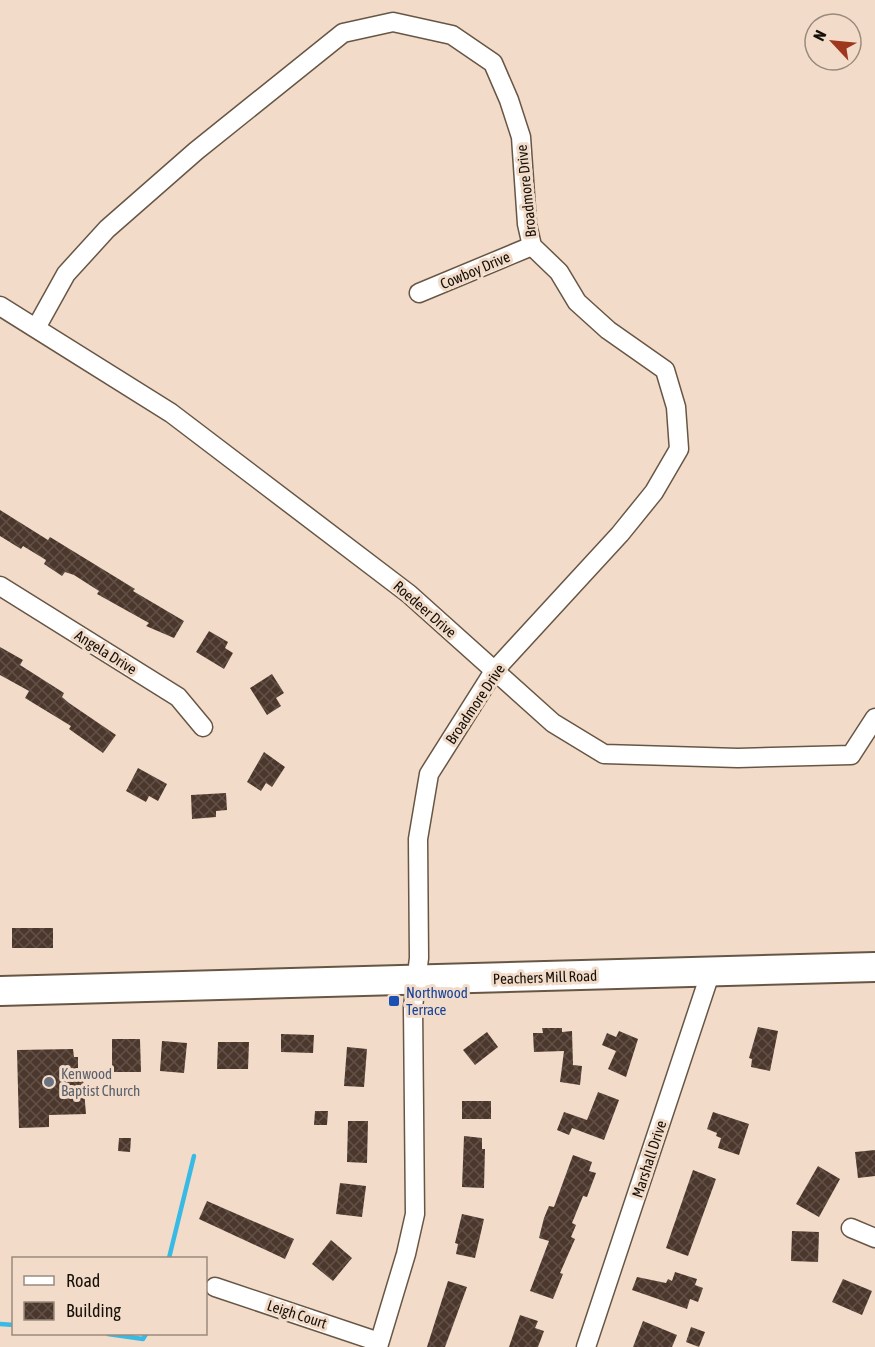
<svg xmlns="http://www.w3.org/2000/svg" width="875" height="1347" viewBox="0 0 875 1347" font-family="'Asap Condensed',sans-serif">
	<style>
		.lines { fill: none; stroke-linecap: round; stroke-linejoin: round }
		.stream { stroke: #39bae4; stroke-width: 4.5 }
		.building { fill: url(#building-cross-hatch) }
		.minor-casing { stroke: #685645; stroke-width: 21 }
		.primary-casing { stroke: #685645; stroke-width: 32 }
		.minor { stroke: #fff; stroke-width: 18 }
		.primary { stroke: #fff; stroke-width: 28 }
		.transit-dot { fill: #1a4fb4; stroke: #f2dcc9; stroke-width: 2 }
		.worship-dot { fill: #6b7280; stroke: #f2dcc9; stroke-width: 2 }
		.labels { text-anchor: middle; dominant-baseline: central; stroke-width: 6; stroke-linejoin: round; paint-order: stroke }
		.street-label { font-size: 15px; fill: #171009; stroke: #f2dcc9 }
		.transit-label { font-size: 15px; fill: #164399; stroke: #f2dcc9; text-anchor: start }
		.worship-label { font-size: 15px; fill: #5b616d; stroke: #f2dcc9; text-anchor: start }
	</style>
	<defs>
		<pattern id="building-cross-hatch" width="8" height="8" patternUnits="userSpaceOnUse" patternTransform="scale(1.5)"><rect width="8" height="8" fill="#4c372d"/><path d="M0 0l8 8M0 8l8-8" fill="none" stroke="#625148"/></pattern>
	</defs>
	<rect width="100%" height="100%" fill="#f2dcc9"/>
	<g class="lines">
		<g class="stream">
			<path d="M169,1258L194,1156"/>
			<path d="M0,1324L14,1325"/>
			<path d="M108,1334L143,1339L146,1334"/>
		</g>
	</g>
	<g class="building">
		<path d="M0,510L48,540L50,537L135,589L133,591L184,621L174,638L146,626L149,623L97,594L99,591L74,575L65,572L62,576L44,564L46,560L23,546L21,549L0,536Z"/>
		<path d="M209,631L228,642L225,648L233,653L224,669L196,652Z"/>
		<path d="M0,647L23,660L20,665L64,693L62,697L69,703L116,735L103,753L69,729L71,726L25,698L29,691L0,675Z"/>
		<path d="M272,674L284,693L276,698L281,706L267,715L250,688Z"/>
		<path d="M264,752L285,767L272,787L266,783L261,791L247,782Z"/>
		<path d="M138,768L167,784L158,801L149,796L146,802L126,791Z"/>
		<path d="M226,793L227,810L216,811V817L192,819L191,795Z"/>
		<rect x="12" y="928" width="41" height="20"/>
		<path d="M758,1027L778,1031L770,1071L751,1067L752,1059L749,1058Z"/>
		<path d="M542,1028H562V1032L572,1031L573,1065L582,1066L580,1085L560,1082L564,1051L534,1052L533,1033H543Z"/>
		<path d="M619,1031L638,1039L626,1077L608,1069L616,1051L602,1045L607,1033L616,1037Z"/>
		<path d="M487,1032L498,1047L475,1065L463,1050Z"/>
		<path d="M281,1034L314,1035L313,1053L281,1052Z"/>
		<path d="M112,1039H140L141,1072H112Z"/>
		<path d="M162,1041L187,1043L184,1073L160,1071Z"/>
		<path d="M218,1042H249L248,1069H217Z"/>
		<path d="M347,1047L367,1049L364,1087L344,1086Z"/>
		<path d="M73,1049L74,1057H78V1079L83,1078L86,1114L49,1115V1127L19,1128L17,1050Z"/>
		<path d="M598,1092L619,1100L604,1140L572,1128L569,1135L557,1130L564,1112L587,1120Z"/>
		<rect x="462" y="1101" width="29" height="18"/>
		<path d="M315,1111H328L327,1125H314Z"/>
		<path d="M713,1112L749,1124L739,1155L718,1148L721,1138L716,1136L717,1133L707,1129Z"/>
		<path d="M348,1121H368L367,1163L347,1162Z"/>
		<path d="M464,1136L482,1138V1149H485L484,1188L462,1187Z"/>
		<path d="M119,1138H131L130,1152L118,1151Z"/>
		<path d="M875,1150V1176L858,1178L855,1152Z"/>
		<path d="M573,1155L592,1162L589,1171L596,1173L587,1197L583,1196L572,1223L576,1225L571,1237L575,1239L560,1273L563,1274L553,1299L530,1291L549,1241L539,1238L544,1218L549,1206L554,1207Z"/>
		<path d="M818,1166L840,1179L819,1217L796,1204Z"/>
		<path d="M693,1170L716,1179L688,1256L666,1248Z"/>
		<path d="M340,1183L366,1186L362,1217L336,1214Z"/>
		<path d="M207,1201L294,1239L285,1259L199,1219Z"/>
		<path d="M462,1214L484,1219L475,1258L456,1254L458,1244L455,1243Z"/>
		<path d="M792,1231L819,1232L818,1262L791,1261Z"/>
		<path d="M331,1240L352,1258L333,1281L312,1264Z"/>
		<path d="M675,1272L697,1279L695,1285L703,1288L698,1302L690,1299L687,1309L632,1290L637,1277L666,1283L668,1279L672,1281Z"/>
		<path d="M843,1279L872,1291L862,1315L832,1302Z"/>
		<path d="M448,1281L467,1287L445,1347H427Z"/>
		<path d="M520,1315L538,1321L535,1328L544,1331L538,1347H509Z"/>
		<path d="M643,1321L677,1335L672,1347H633Z"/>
		<path d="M691,1327L705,1332L699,1347L686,1342Z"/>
	</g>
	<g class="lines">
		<g class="minor-casing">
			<g id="minor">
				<path d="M419,293L532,246"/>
				<path d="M0,306L171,413L409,594L553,723L604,754L738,758L851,755L875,718"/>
				<path d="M36,328L66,274L107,229L196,151L343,33L393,22L452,35L493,63L509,100L521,137L527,224L532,246L559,272L577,302L608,330L665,370L676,407L679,449L654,492L620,534L494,671L429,774L418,839L419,958L413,1007L415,1214L406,1254L378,1347"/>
				<path d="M0,586L178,697L203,727"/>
				<path d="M851,1228L875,1238"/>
				<path d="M215,1287L379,1342"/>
				<path d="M586,1347L711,971"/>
			</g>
		</g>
		<g class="primary-casing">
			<path id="primary" d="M0,991L875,967"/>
		</g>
		<use href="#minor" class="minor"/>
		<use href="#primary" class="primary"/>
	</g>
	<rect class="transit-dot" x="388" y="995" width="12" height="12" rx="3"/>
	<circle class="worship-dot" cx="49" cy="1082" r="6"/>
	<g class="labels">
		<g class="street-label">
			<text transform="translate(526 191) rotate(-96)">Broadmore Drive</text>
			<text transform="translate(475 270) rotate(-23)">Cowboy Drive</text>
			<text transform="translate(425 609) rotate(41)">Roedeer Drive</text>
			<text transform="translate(106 652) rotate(32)">Angela Drive</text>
			<text transform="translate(475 704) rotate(-56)">Broadmore Drive</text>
			<text transform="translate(545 977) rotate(-2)">Peachers Mill Road</text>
			<text transform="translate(649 1159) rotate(-72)">Marshall Drive</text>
			<text transform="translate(297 1314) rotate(18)">Leigh Court</text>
		</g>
		<g class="transit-label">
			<text x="406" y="992">Northwood<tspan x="406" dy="17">Terrace</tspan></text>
		</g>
		<g class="worship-label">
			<text x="61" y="1073">Kenwood<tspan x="61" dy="17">Baptist Church</tspan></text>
		</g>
	</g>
	<rect x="12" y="1257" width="195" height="78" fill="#f2dcc9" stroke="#9a8a7c" stroke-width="1.5"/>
	<rect x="24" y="1276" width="30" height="9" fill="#ffffff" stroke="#9a8a7c" stroke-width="1.5"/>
	<text x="66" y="1287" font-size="18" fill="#171009">Road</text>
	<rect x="24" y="1302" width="30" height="18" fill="url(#building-cross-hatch)" stroke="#9a8a7c" stroke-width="1.5"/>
	<text x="66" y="1317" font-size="18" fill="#171009">Building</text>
	<g transform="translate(833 42) rotate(296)"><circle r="28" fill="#f2dcc9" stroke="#9a8a7c" stroke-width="1.5"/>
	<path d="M0-4.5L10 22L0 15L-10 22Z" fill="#9f371f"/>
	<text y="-9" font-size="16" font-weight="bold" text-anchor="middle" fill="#171009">N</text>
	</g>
</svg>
